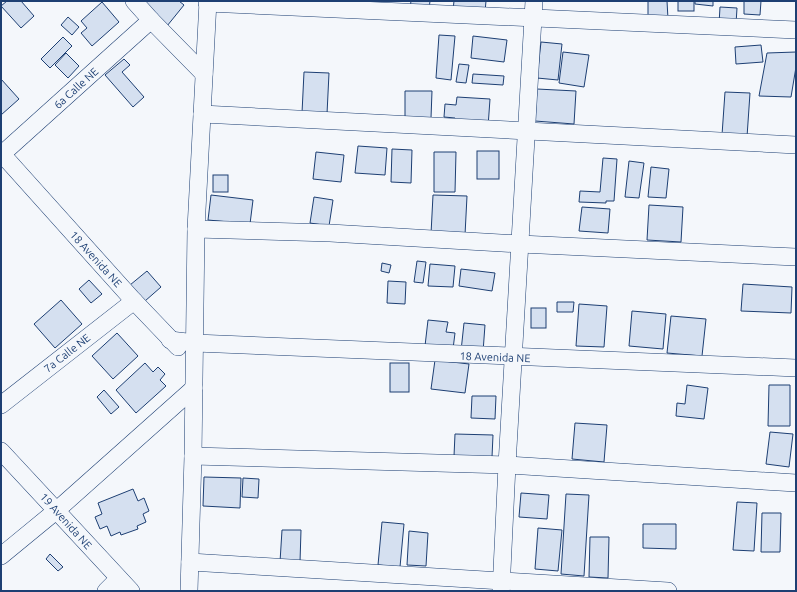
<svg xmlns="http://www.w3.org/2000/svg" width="797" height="592" viewBox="0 0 797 592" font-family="Ubuntu,sans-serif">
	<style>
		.building { fill: #d5e0f0; stroke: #1d3f73 }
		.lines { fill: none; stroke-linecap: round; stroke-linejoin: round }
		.minor-casing { stroke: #1d3f73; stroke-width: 18 }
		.minor { stroke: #f4f7fb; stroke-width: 17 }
		.labels { text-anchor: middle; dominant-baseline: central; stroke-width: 3; stroke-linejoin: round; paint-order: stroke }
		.street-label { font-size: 11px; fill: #1d3f73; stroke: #f4f7fb }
	</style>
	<rect width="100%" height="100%" fill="#f4f7fb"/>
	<g class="building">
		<path d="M7,1H21L34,16L21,28L1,6Z"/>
		<path d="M142,1H179L184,5L167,26Z"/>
		<path d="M411,1H430L429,9L410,8Z"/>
		<path d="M454,1H486L485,12L453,10Z"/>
		<path d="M648,1H667L668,19H648Z"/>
		<rect x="678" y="1" width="16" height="10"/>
		<path d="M695,1H713V6L695,4Z"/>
		<path d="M744,1H761L760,15L744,14Z"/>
		<path d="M102,2L119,22L92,46L81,33L87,28L81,21Z"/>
		<path d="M720,7L737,8L736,24H719Z"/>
		<path d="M68,17L79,27L72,35L61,25Z"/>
		<path d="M439,35L455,36L451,80L436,78Z"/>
		<path d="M473,36L507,40L504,62L471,58Z"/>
		<path d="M63,37L72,46L50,68L41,59Z"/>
		<path d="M541,42L562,44L558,80L537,78Z"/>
		<path d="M761,45L763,62L736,64L735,47Z"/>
		<path d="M563,52L589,55L584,87L559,83Z"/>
		<path d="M796,52V67L791,97L759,96L767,53Z"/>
		<path d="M66,53L79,66L68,78L55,65Z"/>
		<path d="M124,59L130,65L122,72L144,97L133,107L105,75Z"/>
		<path d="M459,64L469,65L466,83L456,82Z"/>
		<path d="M304,72L329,73L327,114L302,113Z"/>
		<path d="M473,74L504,76L503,85L472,83Z"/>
		<path d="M1,79L19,99L1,115Z"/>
		<path d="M537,89L576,91L574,124L535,121Z"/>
		<path d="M405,91H432L431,118H405Z"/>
		<path d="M725,92L750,93L747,137L722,135Z"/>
		<path d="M457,97L490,99L488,127L454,125L455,118L444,117L445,104L456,105Z"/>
		<path d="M358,146L387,148L385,175L355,173Z"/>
		<path d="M392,149L412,150L411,183L391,182Z"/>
		<rect x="477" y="151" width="22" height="28"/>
		<path d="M316,152L344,155L341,182L313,179Z"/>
		<path d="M434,152H456L455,192H434Z"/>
		<path d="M603,158L617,159L614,201H606V203L579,202L580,191L600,192Z"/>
		<path d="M629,161L644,163L639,198L625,197Z"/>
		<path d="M651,167L669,169L666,198L648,197Z"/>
		<rect x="213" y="175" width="15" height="17"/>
		<path d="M211,195L253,200L250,224L208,220Z"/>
		<path d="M433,195L467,196L465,235L431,234Z"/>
		<path d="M314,197L333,200L329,226L310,223Z"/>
		<path d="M649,205L683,207L681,242L647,240Z"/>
		<path d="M582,207L610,209L608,233L579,231Z"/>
		<path d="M417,261L426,262L423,283L414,282Z"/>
		<path d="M382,263L391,265L389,273L381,271Z"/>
		<path d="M430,264L455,266L453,287L428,286Z"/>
		<path d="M461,269L495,273L492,291L459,286Z"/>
		<path d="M147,271L161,287L145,301L130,285Z"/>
		<path d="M89,280L102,294L91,303L79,289Z"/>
		<path d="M388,281L406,282L405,304L387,303Z"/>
		<path d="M743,284L792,287L791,313L741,311Z"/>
		<path d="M61,300L82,324L55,348L34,324Z"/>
		<path d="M557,302H574L573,312H557Z"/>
		<path d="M579,304L607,306L604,347L576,346Z"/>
		<rect x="531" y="308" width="15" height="20"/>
		<path d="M632,311L666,314L663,349L629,346Z"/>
		<path d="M671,316L706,319L702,356L667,353Z"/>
		<path d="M428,320L448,322L446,332L455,333L453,349L425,346Z"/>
		<path d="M464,323L485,325L483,352L461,351Z"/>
		<path d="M117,333L138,356L113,379L92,356Z"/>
		<path d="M435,360L469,364L465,393L431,389Z"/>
		<path d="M145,363L153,372L158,367L165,374L160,380L166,386L136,413L116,390Z"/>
		<rect x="390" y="363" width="19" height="29"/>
		<path d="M687,385L708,388L704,419L676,416L677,403L685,404Z"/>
		<path d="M769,385H790V426H768Z"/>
		<path d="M104,390L119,407L111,414L97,397Z"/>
		<path d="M472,396H496L495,419L471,418Z"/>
		<path d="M575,423L607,425L604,462L572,459Z"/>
		<path d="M770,432L793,434L789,467L766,464Z"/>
		<path d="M455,434L493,435L492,457L454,456Z"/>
		<path d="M204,477L241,478L240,508L203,506Z"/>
		<path d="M243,478L259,479L258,498L242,497Z"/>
		<path d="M133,489L138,501L144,498L149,511L143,514L146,522L137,526L138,529L121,535L120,532L111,536L107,526L100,529L95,517L102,514L98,503Z"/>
		<path d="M521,493L549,495L547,519L519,517Z"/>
		<path d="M566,494L589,495L584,576L561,574Z"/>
		<path d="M737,502L757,503L754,551L733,550Z"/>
		<path d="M762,513H781L780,552H761Z"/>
		<path d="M382,522L404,524L400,567L378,565Z"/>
		<path d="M643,524H676V549L643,548Z"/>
		<path d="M538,528L562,530L558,571L535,569Z"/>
		<path d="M282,530H301L300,562H280Z"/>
		<path d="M409,531L428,533L426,566L407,565Z"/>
		<path d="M590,537H609L608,578L589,577Z"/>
		<path d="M50,554L63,567L58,571L46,559Z"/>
	</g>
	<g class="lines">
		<g class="minor-casing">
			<g id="minor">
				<path d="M134,1L151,20L204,74"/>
				<path d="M207,3L796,30"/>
				<path d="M202,114L796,145"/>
				<path d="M1,153L134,301L178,347"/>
				<path d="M1,155L151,20"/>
				<path d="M196,229L330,233L520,244L796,257"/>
				<path d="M170,340L195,343L796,368"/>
				<path d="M1,405L134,301"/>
				<path d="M1,451L131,591"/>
				<path d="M193,456L507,465L796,483"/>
				<path d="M1,556L57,510L194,388"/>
				<path d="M190,562L668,591"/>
				<path d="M106,591L118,579"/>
				<path d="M189,591L193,456L196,229L208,1"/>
				<path d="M501,591L507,465L534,1"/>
			</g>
		</g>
		<use href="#minor" class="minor"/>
	</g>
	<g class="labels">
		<g class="street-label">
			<text transform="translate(76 88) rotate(-42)">6a Calle NE</text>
			<text transform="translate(96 259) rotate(48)">18 Avenida NE</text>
			<text transform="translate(67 353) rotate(-38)">7a Calle NE</text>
			<text transform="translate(495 357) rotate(2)">18 Avenida NE</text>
			<text transform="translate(66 521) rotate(48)">19 Avenida NE</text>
		</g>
	</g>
	<rect width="797" height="592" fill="none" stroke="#1d3f73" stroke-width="4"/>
</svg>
